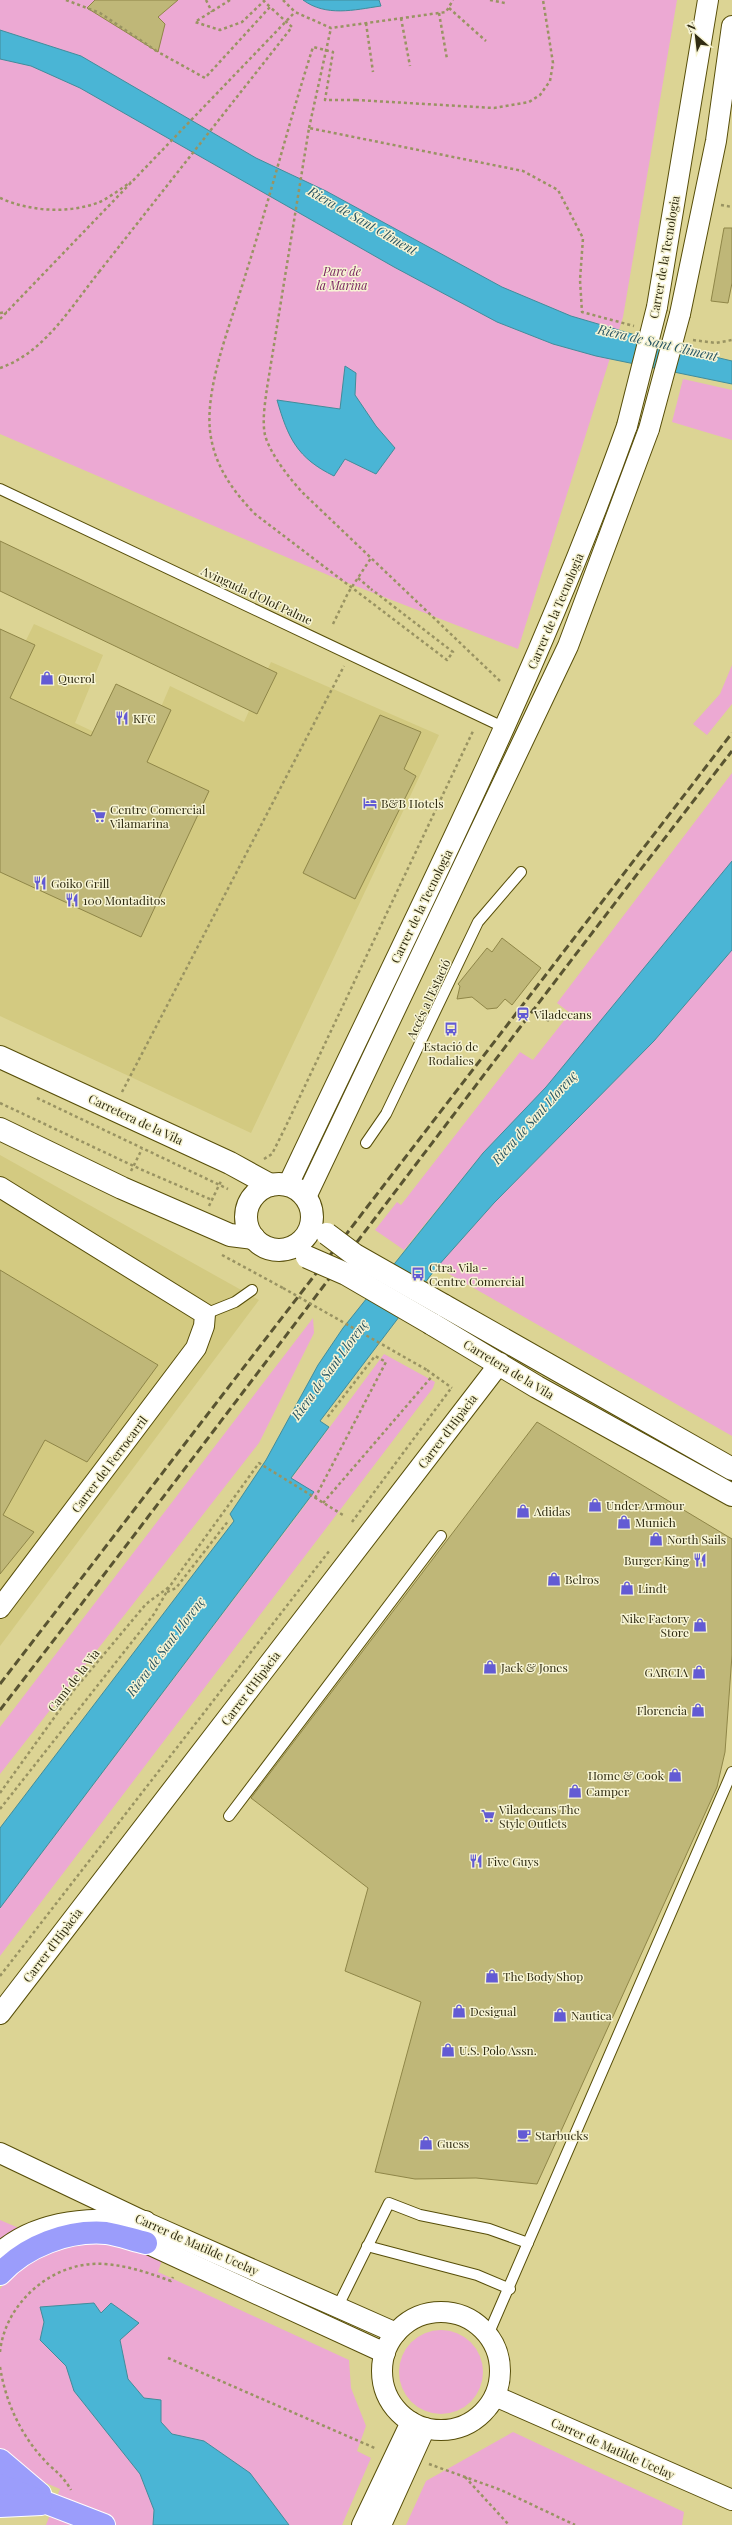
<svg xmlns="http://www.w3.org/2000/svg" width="732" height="2525" viewBox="0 0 732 2525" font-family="'Playfair Display',serif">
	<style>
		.built { fill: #d3ca81 }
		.green { fill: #eca9d3 }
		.water { fill: #4ab5d5; stroke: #428c9a }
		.building { fill: #bfb778; stroke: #8f8648 }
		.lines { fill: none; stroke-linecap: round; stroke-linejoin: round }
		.service-casing { stroke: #574e09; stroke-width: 12 }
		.minor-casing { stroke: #574e09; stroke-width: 22 }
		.tertiary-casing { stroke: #574e09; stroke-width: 24 }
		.motorway-casing { stroke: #fff; stroke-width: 24 }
		.path { stroke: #999362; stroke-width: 2.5; stroke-dasharray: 3 3; stroke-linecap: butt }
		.service { stroke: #fff; stroke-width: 10 }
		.minor { stroke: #fff; stroke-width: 20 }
		.tertiary { stroke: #fff; stroke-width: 22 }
		.motorway { stroke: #9b9dfb; stroke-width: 22 }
		.rail { stroke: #595431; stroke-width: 3; stroke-dasharray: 8 4; stroke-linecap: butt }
		.minor-bridge-casing { stroke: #574e09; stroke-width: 22; stroke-linecap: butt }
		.tertiary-bridge-casing { stroke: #574e09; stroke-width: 24; stroke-linecap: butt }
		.path-bridge { stroke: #999362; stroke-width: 2.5; stroke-dasharray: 3 3; stroke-linecap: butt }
		.minor-bridge { stroke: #fff; stroke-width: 20 }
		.tertiary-bridge { stroke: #fff; stroke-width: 22 }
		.labels { text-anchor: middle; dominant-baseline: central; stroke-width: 3; stroke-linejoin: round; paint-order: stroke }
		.street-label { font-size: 12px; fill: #302c12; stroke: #f7f4d4 }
		.park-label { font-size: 12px; font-style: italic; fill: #751f5c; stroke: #f7f4d4 }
		.poi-label { font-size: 12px; fill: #302c12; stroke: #f7f4d4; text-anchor: start }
		.water-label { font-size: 13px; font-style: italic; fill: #295664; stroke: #f7f4d4 }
	</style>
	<rect width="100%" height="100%" fill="#dcd494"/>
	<g class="built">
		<path d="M34,624L103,655L75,723L141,754L170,686L244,722L271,662L439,735L251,1133L0,1016V693Z"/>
		<path d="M0,1155L259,1300L0,1646Z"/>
	</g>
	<g class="green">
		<path d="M0,0H677L623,317L518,649L335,578L0,434Z"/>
		<path d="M683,379L732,390V440L672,422Z"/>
		<path d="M732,665V704L707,735L693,724L720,694Z"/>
		<path d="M732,773V883L649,981L483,1153L404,1250L375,1230L397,1202L401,1205L520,1052L533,1060L570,1013L557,1003Z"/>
		<path d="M732,950V1436L437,1267L494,1203L654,1041Z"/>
		<path d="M313,1318L314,1333L259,1443L0,1774V1727Z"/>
		<path d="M384,1354L435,1382L433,1388L0,1956V1908L309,1500L286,1486Z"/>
		<path d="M0,2220L21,2229L0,2246Z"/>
		<path d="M95,2243L128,2247L162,2260L158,2272L349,2360L351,2388L366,2426L357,2451L371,2458L342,2525H46L60,2489L27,2475L0,2450V2289C23,2256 58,2248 95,2243Z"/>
		<circle cx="441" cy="2372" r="42"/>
		<path d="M513,2432L684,2512L682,2525H406L426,2481Z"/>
	</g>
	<g class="water">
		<path d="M303,0H379L381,6C354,10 326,17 303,0Z"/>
		<path d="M0,30L81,56L256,158L326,191L502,287L571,316L690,351L732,361V384L596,356L553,344L497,322L394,267L80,88L31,66L0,59Z"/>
		<path d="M345,366L356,373L355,395L376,426L395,448L376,474L345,459L334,476C297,458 288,438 277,400L340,409Z"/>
		<path d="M732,861V950L654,1041L494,1203L437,1267L320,1421L329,1427L291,1478L314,1492L0,1908V1828L234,1521L230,1514L266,1460L318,1365L343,1328L483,1153L546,1087Z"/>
		<path d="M94,2303L101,2313L111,2303L139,2323L120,2340L128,2379L144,2398L161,2400V2422L172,2434L204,2441L250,2473L289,2525H153L154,2510L140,2474L74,2391L66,2366L40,2340L44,2322L40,2307Z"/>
	</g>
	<g class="building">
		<path d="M95,0H178L158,17L165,24L158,52L87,8Z"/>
		<path d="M724,228H732V283L728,303L711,301Z"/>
		<path d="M0,541L277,673L257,714L0,591Z"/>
		<path d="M0,629L35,645L10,698L91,736L116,684L171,710L147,762L209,791L141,937L0,872Z"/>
		<path d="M380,715L421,732L404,769L416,776L355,899L303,873Z"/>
		<path d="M502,938L541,968L512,1005L505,999L497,1008L487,1009L472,997L457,999L460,986L458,984L487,948L492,952Z"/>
		<path d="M0,1270L158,1365L87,1462L45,1440L3,1515L34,1532L0,1574Z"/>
		<path d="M537,1422L732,1539V1655L725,1752L717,1787L537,2184L476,2178L415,2179L375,2172L421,2002L345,1971L368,1888L251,1798Z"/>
	</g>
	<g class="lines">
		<g class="service-casing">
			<g id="service">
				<path d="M0,489L503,727"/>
				<path d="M366,1143L386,1114L478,922L521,872"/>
				<path d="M205,1314L235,1302L252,1290"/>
				<path d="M229,1816L441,1536"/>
				<path d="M367,2246L477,2275L510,2289"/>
				<path d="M338,2306L389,2203L420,2215L489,2229L528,2243"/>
				<path d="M488,2335L732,1772"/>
			</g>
		</g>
		<g class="minor-casing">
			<g id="minor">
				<path d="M657,307L708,0"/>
				<path d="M680,314L716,141L732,26"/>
				<path d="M288,1185C406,934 534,687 627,426"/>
				<path d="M0,1187L205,1314L204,1326L196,1348L0,1608"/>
				<path d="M306,1197L568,646L649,429"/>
				<path d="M0,2014L500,1363"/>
				<path d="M0,2153L145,2222L396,2333"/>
				<path d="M146,2243L385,2353"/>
				<circle cx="441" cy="2371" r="59"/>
				<path d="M495,2396L732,2500"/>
				<path d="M362,2525L411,2422"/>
				<path d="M381,2525L425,2428"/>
			</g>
		</g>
		<g class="tertiary-casing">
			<g id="tertiary">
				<path d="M0,1057L230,1163L270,1185"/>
				<path d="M0,1129L122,1188L230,1235L254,1238"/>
				<circle cx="279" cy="1217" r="33"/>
				<path d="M443,1305L732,1469"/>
				<path d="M432,1324L537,1387L732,1495"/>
				<path d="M0,2254C38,2219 97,2218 145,2222"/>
			</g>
		</g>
		<g class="motorway-casing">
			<g id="motorway">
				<path d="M0,2274C26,2246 68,2230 106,2233C119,2235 133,2240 146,2243"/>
				<path d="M0,2460L40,2494"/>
				<path d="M0,2485L104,2525"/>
				<path d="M0,2506L41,2504"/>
			</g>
		</g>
		<g class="path">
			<path d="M66,0L100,13L158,52"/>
			<path d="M206,0L212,12"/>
			<path d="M230,0L195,22L220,30L242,22L264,1L270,7"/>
			<path d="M283,0L295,12L331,28L446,12L453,0"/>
			<path d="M490,0L505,3"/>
			<path d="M449,8L486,41"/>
			<path d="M439,13L447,59"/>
			<path d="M401,18L410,66"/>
			<path d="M366,23L373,72"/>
			<path d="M356,100L494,108L529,102L540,95L550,81L553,63L543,0"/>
			<path d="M309,128L331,28"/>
			<path d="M0,198C29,211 66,214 97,203C108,199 120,189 131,182"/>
			<path d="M721,205L732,207"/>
			<path d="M0,313L7,312"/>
			<path d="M0,319L295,12"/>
			<path d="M693,340L716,343L732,340"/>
			<path d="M0,368C44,353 71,307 99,272"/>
			<path d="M358,578L371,589"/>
			<path d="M333,624L348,593L371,558"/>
			<path d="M500,681L303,493C290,479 270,454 265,435C262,421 265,403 267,388L309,128L523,171L558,190L583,238L580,280L582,312L634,326"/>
			<path d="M532,1009L549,1021"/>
			<path d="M122,1092L344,666"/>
			<path d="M37,1098L228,1189"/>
			<path d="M0,1103L140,1169L212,1200"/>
			<path d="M264,1159L272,1154L285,1128L474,729"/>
			<path d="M131,1171L142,1149"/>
			<path d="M209,1206L222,1179"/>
			<path d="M222,1255L283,1288"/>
			<path d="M427,1370L452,1388"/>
			<path d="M315,1498L386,1362L375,1356L326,1419"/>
			<path d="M323,1503L434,1374"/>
			<path d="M352,1522L452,1387"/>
			<path d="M167,1592L176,1588L229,1520"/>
			<path d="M0,1793L74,1690L146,1604L169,1587"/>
			<path d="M0,1809L154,1614L170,1586L259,1463L343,1515"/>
			<path d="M0,1976L330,1550"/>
			<path d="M0,2352C5,2302 54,2260 105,2264C129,2266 149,2273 171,2281L173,2277"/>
			<path d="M168,2358L377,2449"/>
			<path d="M0,2367C6,2404 22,2438 49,2465C58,2473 65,2479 71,2490"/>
			<path d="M429,2464L501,2490L575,2525"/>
			<path d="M465,2477L509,2525"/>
		</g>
		<use href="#service" class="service"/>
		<use href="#minor" class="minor"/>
		<use href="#tertiary" class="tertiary"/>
		<use href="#motorway" class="motorway"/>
		<g class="rail">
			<path d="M0,1684L732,733"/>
			<path d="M0,1710C246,1391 486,1069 732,751"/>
		</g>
		<g class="minor-bridge-casing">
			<g id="minor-bridge">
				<path d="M627,426L657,307"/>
				<path d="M649,429L680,314"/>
			</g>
		</g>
		<g class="tertiary-bridge-casing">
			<g id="tertiary-bridge">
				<path d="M327,1234L355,1255L443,1305"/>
				<path d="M307,1257L346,1274L432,1324"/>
			</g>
		</g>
		<g class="path-bridge">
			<path d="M356,100H325L333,52L313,47C289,122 270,198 246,273C233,318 205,384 210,431C214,465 232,490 255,514L447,660L453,652L371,589"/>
			<path d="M99,272L292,27L270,7L205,78L158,52"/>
			<path d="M283,1288L427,1370"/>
		</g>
		<use href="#minor-bridge" class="minor-bridge"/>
		<use href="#tertiary-bridge" class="tertiary-bridge"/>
	</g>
	<defs>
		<g id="shop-bare" transform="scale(1.08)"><path d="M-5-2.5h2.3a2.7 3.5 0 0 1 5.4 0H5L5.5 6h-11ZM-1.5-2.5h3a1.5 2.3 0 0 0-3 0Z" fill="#635bd4" stroke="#f7f4d4" stroke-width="2.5" paint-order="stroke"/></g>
		<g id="restaurant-bare" transform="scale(1.08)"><path d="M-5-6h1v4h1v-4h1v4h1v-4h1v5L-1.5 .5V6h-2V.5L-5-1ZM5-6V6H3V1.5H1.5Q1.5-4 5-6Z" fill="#635bd4" stroke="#f7f4d4" stroke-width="2.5" paint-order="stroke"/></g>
		<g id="hotel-bare" transform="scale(1.08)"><path d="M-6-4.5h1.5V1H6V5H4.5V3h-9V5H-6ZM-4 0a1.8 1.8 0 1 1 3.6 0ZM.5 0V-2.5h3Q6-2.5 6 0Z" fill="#635bd4" stroke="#f7f4d4" stroke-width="2.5" paint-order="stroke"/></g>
		<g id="supermarket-bare" transform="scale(1.08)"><path d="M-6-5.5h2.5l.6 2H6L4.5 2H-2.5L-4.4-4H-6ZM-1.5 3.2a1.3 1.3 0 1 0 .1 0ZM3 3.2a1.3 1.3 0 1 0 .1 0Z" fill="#635bd4" stroke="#f7f4d4" stroke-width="2.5" paint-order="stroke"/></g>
		<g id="station-bare" transform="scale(1.08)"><path d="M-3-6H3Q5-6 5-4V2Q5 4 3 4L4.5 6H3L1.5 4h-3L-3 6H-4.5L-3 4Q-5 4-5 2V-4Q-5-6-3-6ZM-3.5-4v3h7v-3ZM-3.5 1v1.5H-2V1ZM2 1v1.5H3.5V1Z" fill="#635bd4" stroke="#f7f4d4" stroke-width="2.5" paint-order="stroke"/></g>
		<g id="bus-bare" transform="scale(1.08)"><path d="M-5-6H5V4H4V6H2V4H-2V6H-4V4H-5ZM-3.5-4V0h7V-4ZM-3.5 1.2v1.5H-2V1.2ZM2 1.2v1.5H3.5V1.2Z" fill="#635bd4" stroke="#f7f4d4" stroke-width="2.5" paint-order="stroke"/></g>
		<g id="cafe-bare" transform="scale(1.08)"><path d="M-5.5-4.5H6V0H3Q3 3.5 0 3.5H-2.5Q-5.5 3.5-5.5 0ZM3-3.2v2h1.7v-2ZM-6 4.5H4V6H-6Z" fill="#635bd4" stroke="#f7f4d4" stroke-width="2.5" paint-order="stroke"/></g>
	</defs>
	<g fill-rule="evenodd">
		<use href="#shop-bare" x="47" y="678"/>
		<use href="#restaurant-bare" x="122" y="718"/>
		<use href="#hotel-bare" x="370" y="803"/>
		<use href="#supermarket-bare" x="99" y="816"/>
		<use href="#restaurant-bare" x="40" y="883"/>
		<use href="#restaurant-bare" x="72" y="900"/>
		<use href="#station-bare" x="523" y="1014"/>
		<use href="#bus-bare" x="451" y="1029"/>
		<use href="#bus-bare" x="418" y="1274"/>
		<use href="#shop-bare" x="595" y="1505"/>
		<use href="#shop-bare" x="523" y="1511"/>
		<use href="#shop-bare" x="624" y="1522"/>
		<use href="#shop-bare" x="656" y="1539"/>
		<use href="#restaurant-bare" x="700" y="1560"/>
		<use href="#shop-bare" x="554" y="1579"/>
		<use href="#shop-bare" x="627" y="1588"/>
		<use href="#shop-bare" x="700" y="1625"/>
		<use href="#shop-bare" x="490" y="1667"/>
		<use href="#shop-bare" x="699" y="1672"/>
		<use href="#shop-bare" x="698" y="1710"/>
		<use href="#shop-bare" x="675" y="1775"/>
		<use href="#shop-bare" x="575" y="1791"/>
		<use href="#supermarket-bare" x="488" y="1816"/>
		<use href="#restaurant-bare" x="476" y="1861"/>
		<use href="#shop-bare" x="492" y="1976"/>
		<use href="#shop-bare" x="459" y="2011"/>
		<use href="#shop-bare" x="560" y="2015"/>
		<use href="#shop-bare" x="448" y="2050"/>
		<use href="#cafe-bare" x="524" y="2135"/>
		<use href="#shop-bare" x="426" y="2143"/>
	</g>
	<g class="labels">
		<g class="street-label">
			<text transform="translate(664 257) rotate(-80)">Carrer de la Tecnologia</text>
			<text transform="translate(257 595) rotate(25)">Avinguda d'Olof Palme</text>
			<text transform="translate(555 611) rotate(-67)">Carrer de la Tecnologia</text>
			<text transform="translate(421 906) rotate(-64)">Carrer de la Tecnologia</text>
			<text transform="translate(428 999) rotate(-65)">Accés a l'Estació</text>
			<text transform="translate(136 1119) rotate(25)">Carretera de la Vila</text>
			<text transform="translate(509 1369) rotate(31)">Carretera de la Vila</text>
			<text transform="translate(447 1431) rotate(-53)">Carrer d'Hipàcia</text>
			<text transform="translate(109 1464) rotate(-53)">Carrer del Ferrocarril</text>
			<text transform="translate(73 1680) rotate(-52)">Camí de la Via</text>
			<text transform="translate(250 1688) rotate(-53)">Carrer d'Hipàcia</text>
			<text transform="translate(52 1945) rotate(-53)">Carrer d'Hipàcia</text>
			<text transform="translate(197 2244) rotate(24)">Carrer de Matilde Ucelay</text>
			<text transform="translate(613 2448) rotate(24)">Carrer de Matilde Ucelay</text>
		</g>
		<g class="park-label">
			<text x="342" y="271">Parc de<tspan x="342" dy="14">la Marina</tspan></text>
		</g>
		<g class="poi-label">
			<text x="58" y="678">Querol</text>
			<text x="133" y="718">KFC</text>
			<text x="381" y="803">B&amp;B Hotels</text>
			<text x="110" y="809">Centre Comercial<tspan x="110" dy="14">Vilamarina</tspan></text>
			<text x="51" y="883">Goiko Grill</text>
			<text x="83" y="900">100 Montaditos</text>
			<text x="534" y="1014">Viladecans</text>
			<text x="451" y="1046" text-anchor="middle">Estació de<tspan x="451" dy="14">Rodalies</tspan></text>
			<text x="429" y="1267">Ctra. Vila -<tspan x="429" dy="14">Centre Comercial</tspan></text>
			<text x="606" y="1505">Under Armour</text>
			<text x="534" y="1511">Adidas</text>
			<text x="635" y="1522">Munich</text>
			<text x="667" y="1539">North Sails</text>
			<text x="689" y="1560" text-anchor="end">Burger King</text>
			<text x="565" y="1579">Belros</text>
			<text x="638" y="1588">Lindt</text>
			<text x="689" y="1618" text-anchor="end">Nike Factory<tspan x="689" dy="14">Store</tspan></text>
			<text x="501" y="1667">Jack &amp; Jones</text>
			<text x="688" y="1672" text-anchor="end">GARCIA</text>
			<text x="687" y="1710" text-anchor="end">Florencia</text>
			<text x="664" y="1775" text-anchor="end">Home &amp; Cook</text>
			<text x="586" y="1791">Camper</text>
			<text x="499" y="1809">Viladecans The<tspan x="499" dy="14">Style Outlets</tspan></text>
			<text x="487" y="1861">Five Guys</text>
			<text x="503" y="1976">The Body Shop</text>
			<text x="470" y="2011">Desigual</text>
			<text x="571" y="2015">Nautica</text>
			<text x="459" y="2050">U.S. Polo Assn.</text>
			<text x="535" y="2135">Starbucks</text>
			<text x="437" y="2143">Guess</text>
		</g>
		<g class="water-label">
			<text transform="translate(363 220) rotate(30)">Riera de Sant Climent</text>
			<text transform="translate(658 342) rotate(13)">Riera de Sant Climent</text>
			<text transform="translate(534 1117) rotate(-48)">Riera de Sant Llorenç</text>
			<text transform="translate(329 1369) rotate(-54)">Riera de Sant Llorenç</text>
			<text transform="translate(165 1646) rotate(-53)">Riera de Sant Llorenç</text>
		</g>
	</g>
	<g transform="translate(696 36) rotate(332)" stroke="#f7f4d4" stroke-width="3" paint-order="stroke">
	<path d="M0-3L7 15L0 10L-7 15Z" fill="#302c12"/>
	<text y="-6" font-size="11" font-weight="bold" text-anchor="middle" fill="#302c12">N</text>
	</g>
</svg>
